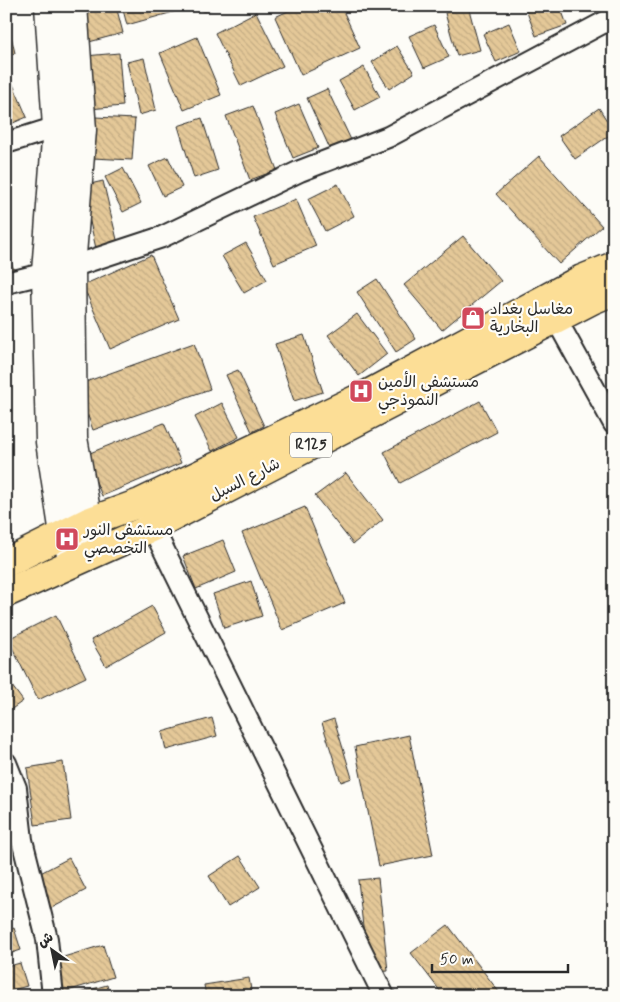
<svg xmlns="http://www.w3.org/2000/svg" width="620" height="1002" viewBox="0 0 620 1002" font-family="Mynerve,'Playpen Sans Arabic',sans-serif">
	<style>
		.building { fill: url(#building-back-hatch); stroke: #2b2b2b }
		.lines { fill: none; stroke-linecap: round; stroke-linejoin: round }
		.minor-casing { stroke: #2b2b2b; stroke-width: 24 }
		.secondary-casing { stroke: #2b2b2b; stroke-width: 31 }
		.primary-casing { stroke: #2b2b2b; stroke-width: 31 }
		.minor { stroke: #fdfcf7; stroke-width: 20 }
		.secondary { stroke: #fdfcf7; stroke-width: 28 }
		.primary { stroke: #fcde96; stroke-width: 28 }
		.labels { text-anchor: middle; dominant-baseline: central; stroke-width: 4.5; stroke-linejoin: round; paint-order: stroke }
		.shield { fill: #fdfcf7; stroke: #6a6a68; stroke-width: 1 }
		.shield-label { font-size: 15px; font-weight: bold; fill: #2b2b2b }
		.poi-label { font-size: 16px; fill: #2b2b2b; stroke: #fdfcf7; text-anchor: start }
		.street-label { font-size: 16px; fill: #2b2b2b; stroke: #fdfcf7 }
	</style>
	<defs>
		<pattern id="building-back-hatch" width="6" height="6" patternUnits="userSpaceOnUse" patternTransform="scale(1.25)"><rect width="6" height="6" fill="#e4c898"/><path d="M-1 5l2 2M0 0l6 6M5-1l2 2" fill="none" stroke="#c4ac83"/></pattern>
	</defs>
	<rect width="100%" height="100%" fill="#fdfcf7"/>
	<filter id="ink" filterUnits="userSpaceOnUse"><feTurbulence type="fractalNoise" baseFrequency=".02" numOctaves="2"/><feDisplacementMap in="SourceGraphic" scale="10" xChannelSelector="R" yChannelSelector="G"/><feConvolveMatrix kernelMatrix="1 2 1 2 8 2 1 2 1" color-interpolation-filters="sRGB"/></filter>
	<g filter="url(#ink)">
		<g class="building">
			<path d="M80,6H116L123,33L89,42Z"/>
			<path d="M122,6H183L184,9L127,25Z"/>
			<path d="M202,6H218L204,12Z"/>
			<path d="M299,6H341L360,48L301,75L275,17Z"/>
			<path d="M468,6L480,50L457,56L445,13Z"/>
			<path d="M560,6L567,25L536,36L525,7Z"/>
			<path d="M256,12L283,66L241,86L215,33Z"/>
			<path d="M6,15L15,53L6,55Z"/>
			<path d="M509,23L521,51L496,62L483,34Z"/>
			<path d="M434,25L449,57L424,68L409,36Z"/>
			<path d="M197,37L221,95L184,110L160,53Z"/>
			<path d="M397,46L414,73L389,89L372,62Z"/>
			<path d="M119,53L123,106L89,109L85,56Z"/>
			<path d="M144,58L156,110L139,115L127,62Z"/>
			<path d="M364,67L380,97L355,110L339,81Z"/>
			<path d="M9,75L27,117L6,126V77Z"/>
			<path d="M327,89L351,140L330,149L307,98Z"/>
			<path d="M299,104L318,148L293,158L275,114Z"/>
			<path d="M253,106L277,170L250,180L226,116Z"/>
			<path d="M599,108L614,132L575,159L559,136Z"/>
			<path d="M95,117L135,119L132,160L92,158Z"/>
			<path d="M202,118L218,170L194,178L178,126Z"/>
			<path d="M539,156L602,226L559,264L496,194Z"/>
			<path d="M168,157L182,187L163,196L149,166Z"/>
			<path d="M123,168L141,203L123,212L105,177Z"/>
			<path d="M103,181L119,248L97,253L82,186Z"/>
			<path d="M338,184L354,216L325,231L308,199Z"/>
			<path d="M296,199L316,246L274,264L253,217Z"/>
			<path d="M463,236L501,281L442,330L404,285Z"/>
			<path d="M246,243L267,280L244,293L222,256Z"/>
			<path d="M6,249L14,270L6,274Z"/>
			<path d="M151,255L179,319L110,349L83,285Z"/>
			<path d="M377,279L416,339L396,352L357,292Z"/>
			<path d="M357,314L387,354L359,376L328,335Z"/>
			<path d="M304,335L323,392L294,401L275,344Z"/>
			<path d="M194,343L210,389L93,430L77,385Z"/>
			<path d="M238,370L264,426L252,432L226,375Z"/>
			<path d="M480,401L497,432L400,483L384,452Z"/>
			<path d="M222,403L239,437L212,451L195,417Z"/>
			<path d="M164,423L181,463L102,496L85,455Z"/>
			<path d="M346,473L383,520L353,544L315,496Z"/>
			<path d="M305,507L345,603L282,630L242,533Z"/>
			<path d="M223,540L236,572L196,589L183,556Z"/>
			<path d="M251,581L262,616L224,628L213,594Z"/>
			<path d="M152,606L166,632L106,666L91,640Z"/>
			<path d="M56,615L86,677L38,700L8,639Z"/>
			<path d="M6,678L23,701L6,713Z"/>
			<path d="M212,718L217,736L166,750L162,732Z"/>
			<path d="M334,719L352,778L341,782L322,723Z"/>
			<path d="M409,735L433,855L379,866L355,747Z"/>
			<path d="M63,762L71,820L35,825L27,768Z"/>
			<path d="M240,856L260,887L228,907L209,876Z"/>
			<path d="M69,858L86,890L46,911L29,879Z"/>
			<path d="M378,878L388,971L368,973L358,880Z"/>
			<path d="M448,925L502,996H444L411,953Z"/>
			<path d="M14,928L21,950L6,955V931Z"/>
			<path d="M103,945L113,977L54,995L44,963Z"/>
			<path d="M20,963L27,986L6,992V967Z"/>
			<path d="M249,978L252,996H206L204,985Z"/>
			<path d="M107,985L110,996H68Z"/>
		</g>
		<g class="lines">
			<g class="minor-casing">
				<g id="minor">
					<path d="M6,143L57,127"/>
					<path d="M6,283L71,267L162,237L300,171L388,137L614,17"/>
					<path d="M556,319L614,424"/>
					<path d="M147,516L384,996"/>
					<path d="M6,763L16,788L22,840L47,939L53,996"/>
				</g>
			</g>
			<g class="secondary-casing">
				<g id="secondary">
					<path d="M49,6L57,127L46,272L50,442L64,534L74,561"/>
					<path d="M73,6L82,130L71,267L73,438L88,522L99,550"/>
				</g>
			</g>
			<g class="primary-casing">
				<g id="primary">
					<path d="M6,563L88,522L140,503L370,393L582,279L614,266"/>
					<path d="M6,593L153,527L592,300L614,291"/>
				</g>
			</g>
			<use href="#minor" class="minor"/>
			<use href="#secondary" class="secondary"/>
			<use href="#primary" class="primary"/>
		</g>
	</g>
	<defs>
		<g id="shop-square" transform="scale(1.25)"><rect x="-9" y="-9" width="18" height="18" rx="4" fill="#d1495b" stroke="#fdfcf7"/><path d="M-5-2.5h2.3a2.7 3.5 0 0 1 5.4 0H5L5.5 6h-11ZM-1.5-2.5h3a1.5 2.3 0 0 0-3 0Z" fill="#fff"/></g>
		<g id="hospital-square" transform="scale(1.25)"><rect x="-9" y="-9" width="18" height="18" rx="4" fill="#d1495b" stroke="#fdfcf7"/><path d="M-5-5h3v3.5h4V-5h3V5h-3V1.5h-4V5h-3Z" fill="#fff"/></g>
	</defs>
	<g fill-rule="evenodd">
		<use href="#shop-square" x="473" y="318"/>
		<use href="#hospital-square" x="361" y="391"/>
		<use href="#hospital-square" x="67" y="539"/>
	</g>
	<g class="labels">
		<rect class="shield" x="290" y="432.5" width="42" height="25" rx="4"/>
		<g class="shield-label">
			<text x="311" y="445">R125</text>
		</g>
		<g class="poi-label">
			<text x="490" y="309">مغاسل بغداد<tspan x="490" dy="18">البخارية</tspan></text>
			<text x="378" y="382">مستشفى الأمين<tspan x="378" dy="18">النموذجي</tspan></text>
			<text x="84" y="530">مستشفى النور<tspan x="84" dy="18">التخصصي</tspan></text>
		</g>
		<g class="street-label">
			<text transform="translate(245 480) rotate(-27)">شارع السبل</text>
		</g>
	</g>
	<rect width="620" height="1002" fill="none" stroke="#fdfcf7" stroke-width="25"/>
	<rect x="12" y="12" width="595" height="977" fill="none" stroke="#2b2b2b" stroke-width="2" filter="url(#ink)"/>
	<g transform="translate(52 950) rotate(327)" stroke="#fdfcf7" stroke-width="4" paint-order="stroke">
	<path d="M0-4L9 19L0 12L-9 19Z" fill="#2b2b2b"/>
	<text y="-8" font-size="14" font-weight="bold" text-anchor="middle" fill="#2b2b2b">ش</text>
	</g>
	<path d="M432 964v8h136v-8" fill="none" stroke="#2b2b2b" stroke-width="2.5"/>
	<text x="440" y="964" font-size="15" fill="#2b2b2b" stroke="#fdfcf7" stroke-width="4" paint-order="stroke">50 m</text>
</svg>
